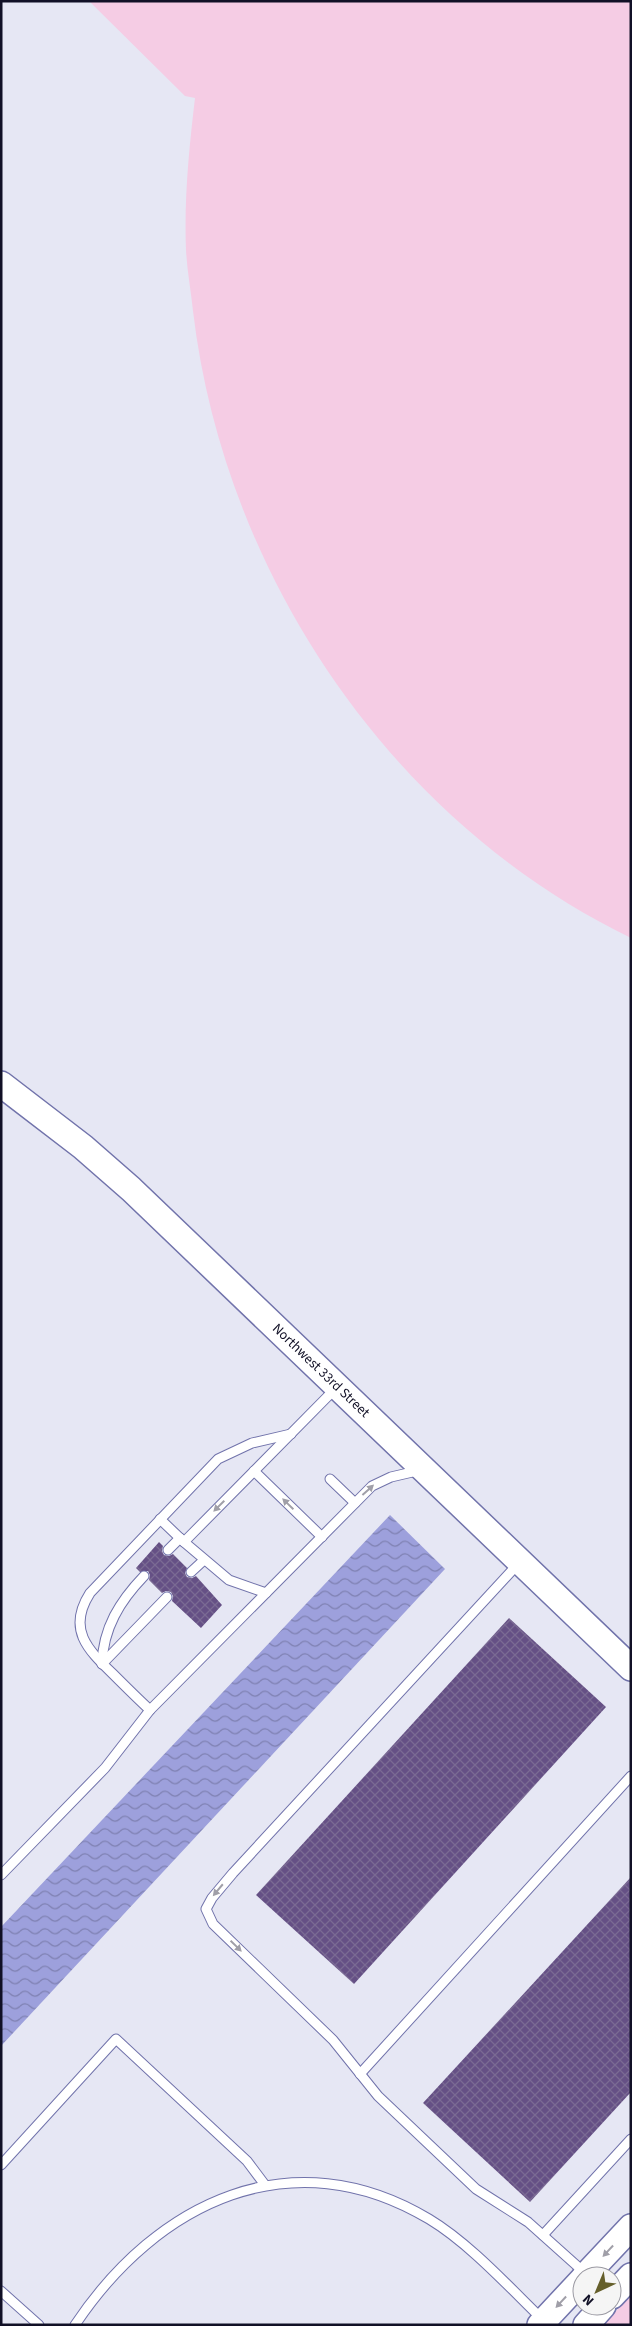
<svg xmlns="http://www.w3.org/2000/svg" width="632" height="2326" viewBox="0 0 632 2326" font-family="'Source Sans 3',sans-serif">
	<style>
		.grass { fill: #f5cce4 }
		.water { fill: url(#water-waves) }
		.building { fill: url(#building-cross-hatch) }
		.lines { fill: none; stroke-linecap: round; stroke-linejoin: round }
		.lane-casing { stroke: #7173ab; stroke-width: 11 }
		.secondary-casing { stroke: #7173ab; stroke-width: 28 }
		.lane { stroke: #fff; stroke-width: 9 }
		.secondary { stroke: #fff; stroke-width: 25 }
		.oneway { fill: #a09fa8 }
		.labels { text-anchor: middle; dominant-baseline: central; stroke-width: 5; stroke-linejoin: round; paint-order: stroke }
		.street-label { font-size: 14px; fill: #111026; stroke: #f5f5f5 }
	</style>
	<defs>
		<pattern id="water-waves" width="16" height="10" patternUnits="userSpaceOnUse" patternTransform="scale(1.25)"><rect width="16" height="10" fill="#9da0dc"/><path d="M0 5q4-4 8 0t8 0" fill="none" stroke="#7f81b2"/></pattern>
		<pattern id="building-cross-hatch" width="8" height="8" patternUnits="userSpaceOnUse" patternTransform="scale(1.25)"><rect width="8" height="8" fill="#655085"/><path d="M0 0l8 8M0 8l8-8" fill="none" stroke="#7a6a93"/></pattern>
	</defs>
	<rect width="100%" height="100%" fill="#e6e7f4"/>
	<g class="grass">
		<path d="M89,1H631V938C391,822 224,574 193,311C191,291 187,270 186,250C184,199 189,149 195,98L185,96Z"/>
		<path d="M631,2295V2325H603Z"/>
	</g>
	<path class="water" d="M390,1515L445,1569L1,2046V1927Z"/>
	<g class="building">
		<path d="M159,1542L163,1546L162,1551L164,1555L169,1556L173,1554L187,1568L185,1573L187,1577L192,1578L196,1576L222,1605L201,1628L172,1601L173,1596L171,1592L166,1591L162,1593L149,1580L150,1575L148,1571L140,1572L136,1568Z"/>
		<path d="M509,1618L606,1707L354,1984L256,1895Z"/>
		<path d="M631,1877V2092L530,2202L423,2103Z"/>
	</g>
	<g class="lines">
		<g class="lane-casing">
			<g id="lane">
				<path d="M254,1471L322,1537"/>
				<path d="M330,1479L355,1503"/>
				<path d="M160,1519L184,1542"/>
				<path d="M168,1550L180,1538"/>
				<path d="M518,1564L233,1873L212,1898L206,1909L213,1924L333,2040L378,2096L476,2189L528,2222L585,2273"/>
				<path d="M191,1572L204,1560"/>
				<path d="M266,1593L229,1580L184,1542L336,1388"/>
				<path d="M102,1664C103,1628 120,1601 144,1576"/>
				<path d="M102,1664L167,1597"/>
				<path d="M150,1710C137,1698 125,1686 113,1674C87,1649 67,1629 90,1593L218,1459L252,1443L291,1434"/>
				<path d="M1,1875L105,1768L150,1710L372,1486L391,1477L421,1470"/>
				<path d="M360,2074L631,1776"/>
				<path d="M1,2165L116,2039L247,2161L265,2185"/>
				<path d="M543,2235L631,2139"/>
				<path d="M1,2291L39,2325"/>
				<path d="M75,2325C157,2202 292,2137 429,2219C469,2243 509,2287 542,2319"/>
			</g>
		</g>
		<g class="secondary-casing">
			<g id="secondary">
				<path id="s1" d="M1,1084L83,1147L131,1189L631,1668"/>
				<path d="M585,2276L631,2227"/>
				<path d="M612,2296L631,2276"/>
				<path d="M540,2325L582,2280"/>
				<path d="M586,2325L603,2306"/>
			</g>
		</g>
		<use href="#lane" class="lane"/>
		<use href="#secondary" class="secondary"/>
	</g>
	<defs><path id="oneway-solid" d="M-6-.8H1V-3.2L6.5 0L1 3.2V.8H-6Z" transform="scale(1.25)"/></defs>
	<g class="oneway">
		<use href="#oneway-solid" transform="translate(368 1490) rotate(-42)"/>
		<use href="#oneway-solid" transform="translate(288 1504) rotate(-136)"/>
		<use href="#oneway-solid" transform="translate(219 1506) rotate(135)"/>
		<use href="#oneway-solid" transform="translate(218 1890) rotate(130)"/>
		<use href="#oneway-solid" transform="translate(236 1946) rotate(44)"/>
		<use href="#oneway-solid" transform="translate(608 2251) rotate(133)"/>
		<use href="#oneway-solid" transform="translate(561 2302) rotate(133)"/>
	</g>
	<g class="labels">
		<g class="street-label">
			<text stroke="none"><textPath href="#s1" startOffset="430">Northwest 33rd Street</textPath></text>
		</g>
	</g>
	<rect width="632" height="2326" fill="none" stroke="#111026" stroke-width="5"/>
	<g transform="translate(597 2291) rotate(224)"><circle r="24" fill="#f5f5f5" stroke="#9a99a2"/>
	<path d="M0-4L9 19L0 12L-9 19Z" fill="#655f2b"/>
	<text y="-8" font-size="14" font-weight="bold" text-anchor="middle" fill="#111026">N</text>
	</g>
</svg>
